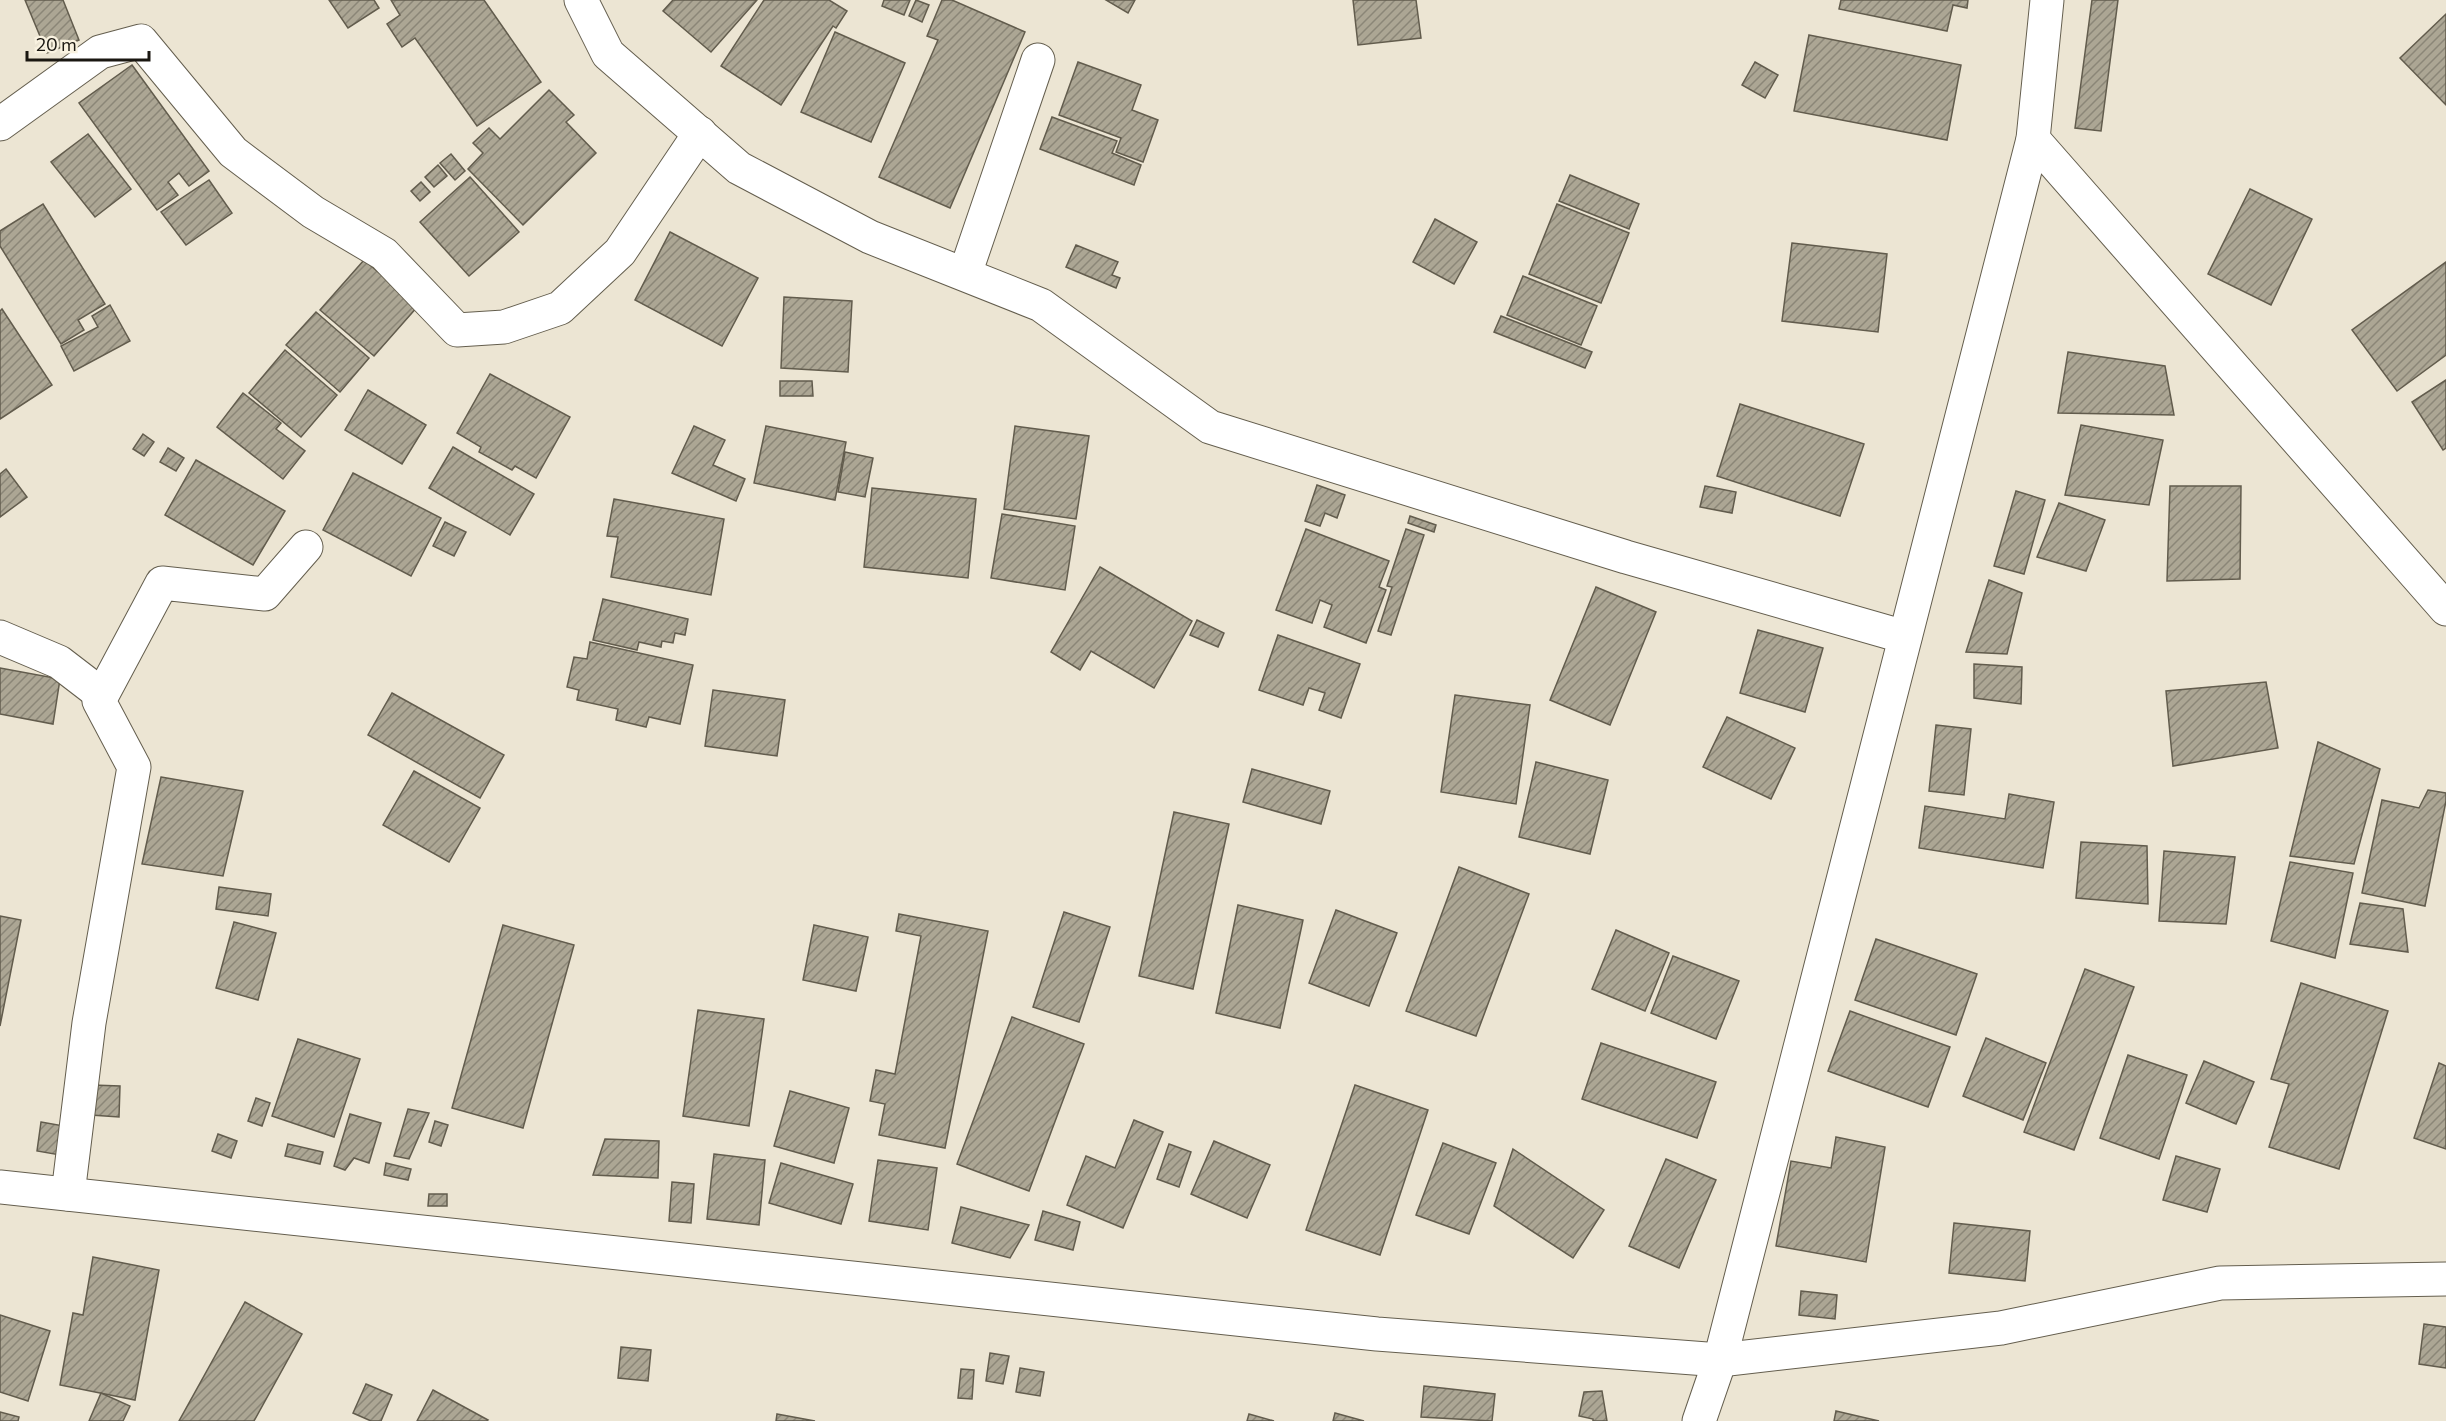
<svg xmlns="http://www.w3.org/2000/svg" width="2446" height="1421" viewBox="0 0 2446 1421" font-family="Commissioner,sans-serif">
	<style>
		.building { fill: url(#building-hatch); stroke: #625c4d; stroke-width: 1.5 }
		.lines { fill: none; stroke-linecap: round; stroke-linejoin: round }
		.street-casing { stroke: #645e4e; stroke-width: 35 }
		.secondary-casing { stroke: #645e4e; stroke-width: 35 }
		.street { stroke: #fff; stroke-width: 33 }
		.secondary { stroke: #fff; stroke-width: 33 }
	</style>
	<defs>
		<pattern id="building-hatch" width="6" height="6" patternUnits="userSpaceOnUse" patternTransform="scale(1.5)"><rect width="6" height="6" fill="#aca694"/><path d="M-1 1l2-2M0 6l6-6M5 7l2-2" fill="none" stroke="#8b8677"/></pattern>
	</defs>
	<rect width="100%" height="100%" fill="#ece5d3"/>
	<g class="building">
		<path d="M25,0H63L79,40L47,53Z"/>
		<path d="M329,0H374L379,8L348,28Z"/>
		<path d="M484,0L541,82L477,126L415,38L402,47L387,24L400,15L391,0Z"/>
		<path d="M673,0H757L711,52L663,11Z"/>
		<path d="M764,0H829L847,11L836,28L833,26L781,105L721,66Z"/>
		<path d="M884,0H910L904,15L882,6Z"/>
		<path d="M916,0L929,5L922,22L909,16Z"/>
		<path d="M942,0H952L1025,32L950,208L879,177L938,40L927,36Z"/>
		<path d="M1106,0H1135L1128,13Z"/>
		<path d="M1353,0H1416L1421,38L1358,45Z"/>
		<path d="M1841,0H1968L1967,8L1953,5L1947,31L1839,9Z"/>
		<path d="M2092,0H2118L2101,131L2075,128Z"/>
		<path d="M2446,14V105L2400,58Z"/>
		<path d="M835,32L905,63L871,142L801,112Z"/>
		<path d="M1809,35L1961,65L1947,140L1794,111Z"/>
		<path d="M1078,62L1141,85L1132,110L1158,120L1143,162L1116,152L1121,138L1059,115Z"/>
		<path d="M1755,62L1778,75L1765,98L1742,85Z"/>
		<path d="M132,65L209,171L189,186L179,173L168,182L178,195L157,210L79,103Z"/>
		<path d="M549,90L574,115L566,122L596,153L523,225L468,169L483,153L473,143L489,128L500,139Z"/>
		<path d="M1052,117L1117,141L1112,153L1141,165L1134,185L1040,149Z"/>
		<path d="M88,134L131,189L95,217L51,162Z"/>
		<path d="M451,154L465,171L455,180L440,163Z"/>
		<path d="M438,165L447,176L434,187L425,177Z"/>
		<path d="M1570,175L1639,204L1629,229L1559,201Z"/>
		<path d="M470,177L519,232L469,276L420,222Z"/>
		<path d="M209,180L232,213L186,245L161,212Z"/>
		<path d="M421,182L430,192L420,201L411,191Z"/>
		<path d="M2250,189L2312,219L2271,305L2208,274Z"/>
		<path d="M43,204L105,304L78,320L84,330L61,344L0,246V231Z"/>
		<path d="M1557,204L1629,233L1601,303L1529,274Z"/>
		<path d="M1435,219L1477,242L1454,284L1413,262Z"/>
		<path d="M670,232L758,278L722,346L635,300Z"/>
		<path d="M1792,243L1887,254L1878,332L1782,321Z"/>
		<path d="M1076,245L1118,262L1112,275L1120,278L1116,288L1066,267Z"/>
		<path d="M364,260L418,306L374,356L320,310Z"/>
		<path d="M2446,262V355L2397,391L2352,330Z"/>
		<path d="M1523,276L1597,306L1581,345L1507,315Z"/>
		<path d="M784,297L852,301L848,372L781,368Z"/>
		<path d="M110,305L130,341L74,371L61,346L98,327L92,316Z"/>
		<path d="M2,309L52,385L0,419V311Z"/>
		<path d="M316,312L369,358L340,392L286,345Z"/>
		<path d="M1501,316L1592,352L1585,368L1494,332Z"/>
		<path d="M285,350L337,395L301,437L249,393Z"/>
		<path d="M2068,352L2165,366L2174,415L2058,413Z"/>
		<path d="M490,374L570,417L536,478L515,466L512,470L479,452L481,447L457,433Z"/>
		<path d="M2446,380V448L2443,450L2412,402Z"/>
		<path d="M780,381H812L813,396H780Z"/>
		<path d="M368,390L426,425L402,464L345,430Z"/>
		<path d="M243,393L281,423L276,429L305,451L283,479L217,427Z"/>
		<path d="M1740,404L1864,444L1840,516L1717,476Z"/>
		<path d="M2081,425L2163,440L2149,505L2065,495Z"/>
		<path d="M694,426L725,440L713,465L745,479L736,501L672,473Z"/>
		<path d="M766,426L846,442L835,500L754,483Z"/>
		<path d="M1015,426L1089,436L1076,519L1004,509Z"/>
		<path d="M143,434L154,442L144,456L133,449Z"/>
		<path d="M453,447L534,494L510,535L429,488Z"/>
		<path d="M168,448L184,458L176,471L160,462Z"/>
		<path d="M845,452L873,458L865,497L838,492Z"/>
		<path d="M196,460L285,511L253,565L165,515Z"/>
		<path d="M6,469L27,497L0,517V474Z"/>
		<path d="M353,473L441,518L411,576L323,530Z"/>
		<path d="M1317,485L1345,495L1337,518L1325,513L1320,526L1305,521Z"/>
		<path d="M1705,486L1736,492L1732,513L1700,507Z"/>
		<path d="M2170,486H2241L2240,579L2167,581Z"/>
		<path d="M872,488L976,499L968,578L864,567Z"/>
		<path d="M2016,491L2045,500L2024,574L1994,566Z"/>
		<path d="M614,499L724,519L711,595L611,577L618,537L607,536Z"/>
		<path d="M2059,503L2105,520L2086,571L2037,557Z"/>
		<path d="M1002,514L1075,526L1065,590L991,578Z"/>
		<path d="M1410,516L1436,525L1434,532L1408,523Z"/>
		<path d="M445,522L466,532L454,556L433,546Z"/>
		<path d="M1306,529L1389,561L1379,587L1386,590L1366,643L1324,627L1332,605L1320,600L1312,623L1276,610Z"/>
		<path d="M1406,529L1424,535L1391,635L1378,631L1392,587L1387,586Z"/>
		<path d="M1100,567L1192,621L1154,688L1091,651L1080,670L1051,652Z"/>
		<path d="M1989,580L2022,593L2007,654L1966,652Z"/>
		<path d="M1596,587L1656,612L1610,725L1550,700Z"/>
		<path d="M603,599L688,619L685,635L675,633L673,643L662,641L661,647L639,642L637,650L593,640Z"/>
		<path d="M1197,620L1224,633L1218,647L1190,635Z"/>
		<path d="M1758,630L1823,648L1805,712L1740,693Z"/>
		<path d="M1278,635L1360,664L1341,718L1319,710L1325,693L1309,688L1303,705L1259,690Z"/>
		<path d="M590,642L693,665L680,724L649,717L646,727L616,720L618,709L577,700L579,690L567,687L574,657L587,659Z"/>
		<path d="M1974,664L2022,667L2021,704L1974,698Z"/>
		<path d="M0,668L60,679L53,724L0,714Z"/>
		<path d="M2266,682L2278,748L2173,766L2166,691Z"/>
		<path d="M713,690L785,700L777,756L705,746Z"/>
		<path d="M392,693L504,755L480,798L368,735Z"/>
		<path d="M1455,695L1530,705L1516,804L1441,792Z"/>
		<path d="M1727,717L1795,748L1771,799L1703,767Z"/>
		<path d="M1936,725L1971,729L1964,795L1929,791Z"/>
		<path d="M2318,742L2380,769L2354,864L2290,856Z"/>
		<path d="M1536,762L1608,780L1590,854L1519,837Z"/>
		<path d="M1252,769L1330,791L1321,824L1243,802Z"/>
		<path d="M414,771L480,808L449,862L383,825Z"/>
		<path d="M161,777L243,791L223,876L142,864Z"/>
		<path d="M2428,790L2446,793V801L2425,906L2362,893L2382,800L2419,808Z"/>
		<path d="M2009,794L2054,802L2043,868L1919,848L1925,806L2005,819Z"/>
		<path d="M1174,812L1229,824L1193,989L1139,976Z"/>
		<path d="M2081,842L2147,846L2148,904L2076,898Z"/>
		<path d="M2164,851L2235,857L2226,924L2159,921Z"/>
		<path d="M2290,862L2353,873L2335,958L2271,941Z"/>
		<path d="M1459,867L1529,894L1476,1036L1406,1011Z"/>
		<path d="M219,887L271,894L268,916L216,909Z"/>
		<path d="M2360,903L2403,909L2408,952L2350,944Z"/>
		<path d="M1238,905L1303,920L1280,1028L1216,1013Z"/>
		<path d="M1336,910L1397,933L1369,1006L1309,983Z"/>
		<path d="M1064,912L1110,927L1079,1022L1033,1007Z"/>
		<path d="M899,914L988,931L945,1148L879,1135L885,1104L870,1101L876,1070L895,1074L921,936L896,931Z"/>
		<path d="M0,916L21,920L0,1026Z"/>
		<path d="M234,922L276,933L258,1000L216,988Z"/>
		<path d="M503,925L574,945L523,1128L452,1108Z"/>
		<path d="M814,925L868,937L856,991L803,980Z"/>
		<path d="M1616,930L1669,953L1645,1011L1592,989Z"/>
		<path d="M1876,939L1977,974L1956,1035L1855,1000Z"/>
		<path d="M1673,956L1739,981L1716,1039L1651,1013Z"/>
		<path d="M2085,969L2134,987L2074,1150L2024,1132Z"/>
		<path d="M2301,983L2388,1011L2339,1169L2269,1147L2289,1084L2271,1079Z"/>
		<path d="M698,1010L764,1019L749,1126L683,1116Z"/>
		<path d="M1850,1011L1950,1047L1928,1107L1828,1071Z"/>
		<path d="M1012,1017L1084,1044L1029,1191L957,1164Z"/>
		<path d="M1986,1038L2046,1063L2023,1120L1963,1096Z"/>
		<path d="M298,1039L360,1059L334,1137L272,1116Z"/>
		<path d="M1601,1043L1716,1082L1697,1138L1582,1099Z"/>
		<path d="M2128,1055L2187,1075L2159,1159L2100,1138Z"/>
		<path d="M2204,1061L2254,1082L2236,1124L2186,1103Z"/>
		<path d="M2439,1063L2446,1066V1149L2414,1138Z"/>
		<path d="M92,1085L120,1086L119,1117L91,1115Z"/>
		<path d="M1355,1085L1428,1110L1380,1255L1306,1230Z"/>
		<path d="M790,1091L849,1108L834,1163L774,1146Z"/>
		<path d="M256,1098L270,1103L262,1126L248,1121Z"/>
		<path d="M408,1109L429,1113L409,1159L394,1156Z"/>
		<path d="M350,1114L381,1123L369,1163L354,1158L345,1170L334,1166Z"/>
		<path d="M1134,1120L1163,1132L1123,1228L1067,1205L1086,1156L1115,1168Z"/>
		<path d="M435,1121L448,1125L441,1146L429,1142Z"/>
		<path d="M41,1122L64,1126L60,1155L37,1151Z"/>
		<path d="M218,1134L237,1141L231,1158L212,1151Z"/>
		<path d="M1836,1137L1885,1147L1866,1262L1776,1246L1791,1161L1831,1168Z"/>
		<path d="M605,1139L659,1141L658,1178L593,1175Z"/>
		<path d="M1214,1141L1270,1165L1247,1218L1191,1194Z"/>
		<path d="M1443,1143L1496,1163L1469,1234L1416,1215Z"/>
		<path d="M288,1144L323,1152L320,1164L285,1156Z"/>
		<path d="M1169,1144L1191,1152L1179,1187L1157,1179Z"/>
		<path d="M1513,1149L1604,1210L1573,1258L1494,1206Z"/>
		<path d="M714,1154L765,1160L759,1225L707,1219Z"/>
		<path d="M2176,1156L2220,1169L2207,1212L2163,1200Z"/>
		<path d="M1666,1159L1716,1180L1679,1268L1629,1246Z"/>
		<path d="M878,1160L937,1168L928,1230L869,1221Z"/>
		<path d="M386,1163L411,1169L408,1180L384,1175Z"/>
		<path d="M781,1163L853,1184L841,1224L769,1203Z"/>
		<path d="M672,1182L694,1184L691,1223L669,1221Z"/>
		<path d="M429,1194H447V1206H428Z"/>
		<path d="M961,1207L1029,1225L1010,1258L952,1243Z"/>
		<path d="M1043,1211L1080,1222L1073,1250L1035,1240Z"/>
		<path d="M1954,1223L2030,1231L2025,1281L1949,1273Z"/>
		<path d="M93,1257L159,1270L135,1400L60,1385L73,1313L83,1315Z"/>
		<path d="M1801,1291L1837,1295L1835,1319L1799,1315Z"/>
		<path d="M245,1302L302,1334L254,1421H179Z"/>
		<path d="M0,1315L50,1331L28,1401L0,1392Z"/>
		<path d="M2424,1324L2446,1327V1368L2419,1364Z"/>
		<path d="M621,1347L651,1350L648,1381L618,1378Z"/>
		<path d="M990,1353L1009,1356L1003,1384L986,1381Z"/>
		<path d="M1020,1368L1044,1372L1040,1396L1016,1392Z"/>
		<path d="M961,1369L974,1370L972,1399L958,1398Z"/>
		<path d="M366,1384L392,1395L381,1421H371L353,1413Z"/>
		<path d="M1424,1386L1495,1394L1492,1421L1421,1417Z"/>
		<path d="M433,1390L488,1420L487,1421H417Z"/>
		<path d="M1602,1391L1607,1421H1593V1419L1579,1416L1584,1392Z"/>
		<path d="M101,1393L130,1406L123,1421H89Z"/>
		<path d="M1836,1411L1879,1421H1834Z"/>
		<path d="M0,1412L19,1417L18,1421H0Z"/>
		<path d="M1335,1413L1364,1421H1333Z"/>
		<path d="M777,1414L815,1421H776Z"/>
		<path d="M1249,1414L1274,1421H1247Z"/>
	</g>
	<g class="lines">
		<g class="street-casing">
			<g id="street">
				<path d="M581,0L608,54L739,168L870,237L1041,305L1210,427L1626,557L1905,637"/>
				<path d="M0,124L100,52L141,41L233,152L313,212L384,254L457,330L504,327L560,308L620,252L700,133"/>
				<path d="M2033,139L2446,609"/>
				<path d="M965,274L1038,60"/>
				<path d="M0,637L59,662L102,695"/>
				<path d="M68,1194L89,1023L134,767L99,701L162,583L265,594L306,547"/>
				<path d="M1720,1360L2033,139L2047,0"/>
			</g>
		</g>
		<g class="secondary-casing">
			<g id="secondary">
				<path d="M0,1187L1377,1334L1720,1360L2001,1328L2220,1283L2446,1279"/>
				<path d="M1699,1421L1720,1360"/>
			</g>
		</g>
		<use href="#street" class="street"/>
		<use href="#secondary" class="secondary"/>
	</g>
	<path d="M27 51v9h122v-9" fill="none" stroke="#1a1711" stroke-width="3"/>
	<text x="36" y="51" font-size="18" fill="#1a1711" stroke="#f9f2e0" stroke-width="4.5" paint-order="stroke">20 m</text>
</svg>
